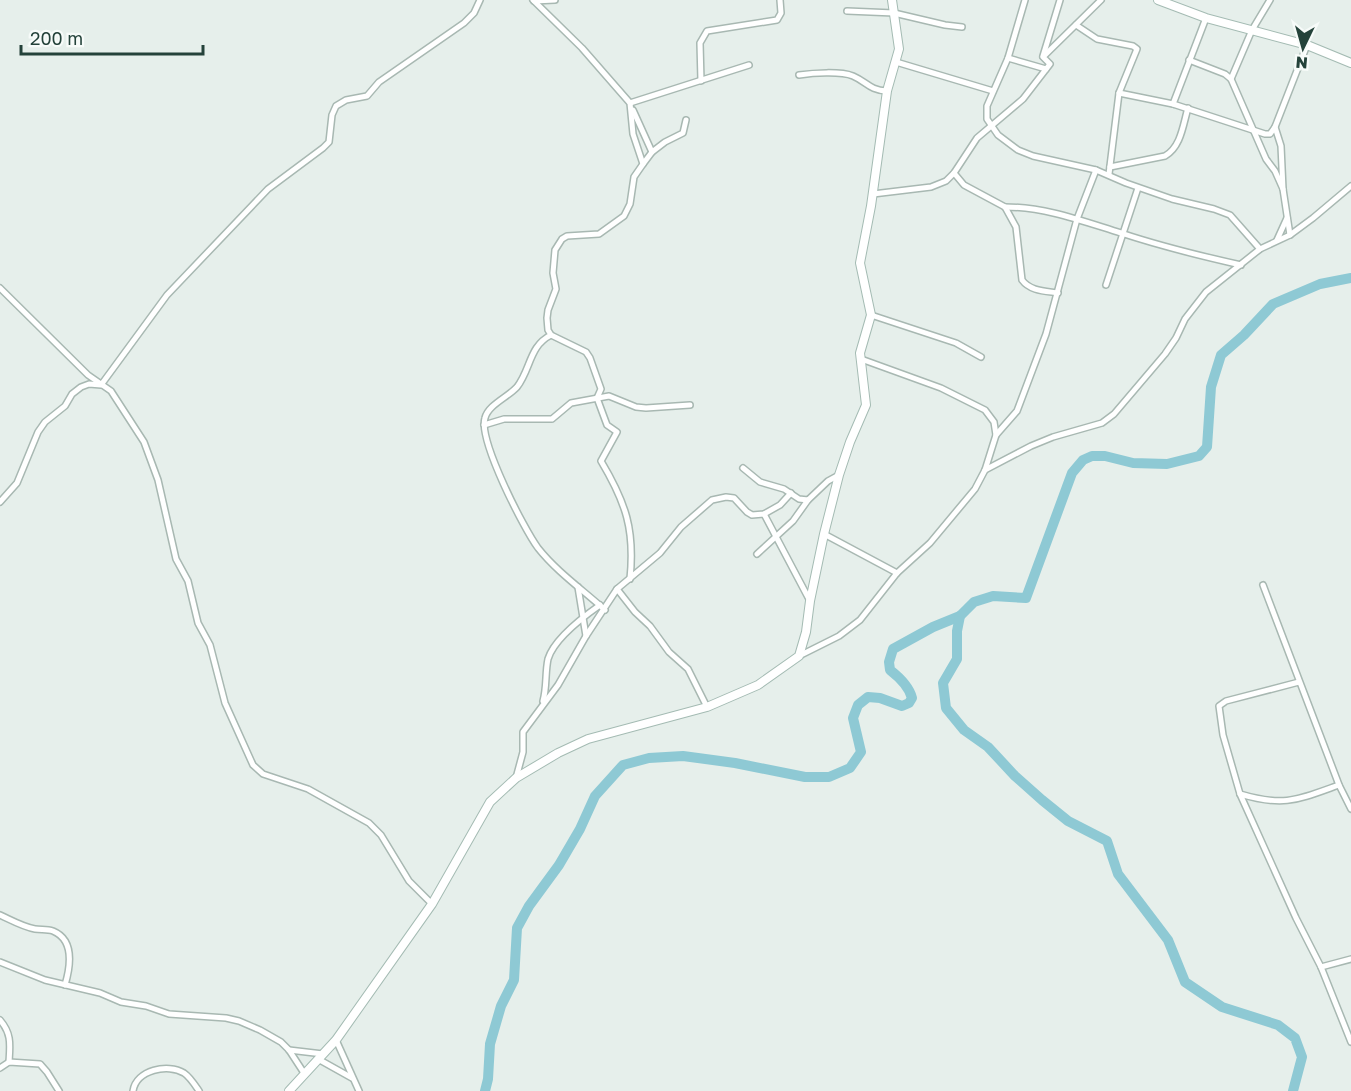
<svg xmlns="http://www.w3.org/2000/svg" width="1351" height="1091" viewBox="0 0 1351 1091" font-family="'Golos Text',sans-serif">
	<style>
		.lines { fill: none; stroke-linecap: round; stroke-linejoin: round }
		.river { stroke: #8ec9d4; stroke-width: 10 }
		.street-casing { stroke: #a8b8b2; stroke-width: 8 }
		.secondary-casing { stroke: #a4bbb3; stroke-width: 10 }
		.street { stroke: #fff; stroke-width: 5 }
		.secondary { stroke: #fff; stroke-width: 8 }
	</style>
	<rect width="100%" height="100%" fill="#e6efeb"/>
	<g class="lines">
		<g class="river">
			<path d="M485,1091L488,1079L490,1044L501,1006L514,980L517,928L529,906L559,865L580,829L595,796L623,765L649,758L683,756L735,763L805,777H829L850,768L861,752L853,718L858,705L868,697L880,698L902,706L909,703L912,698C909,686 899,677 890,670L889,662L893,649L933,627L960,616"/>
			<path d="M1293,1091L1302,1057L1295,1038L1278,1025L1222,1007L1185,982L1168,940L1118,874L1107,841L1068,821L1042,800L1015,776L988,747L964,730L946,708L943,683L957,659V631L960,616L974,602L993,596L1026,598L1072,473L1083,460L1092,456H1105L1133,463L1167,464L1199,456L1207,447L1211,387L1221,355L1244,335L1273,304L1320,284L1351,278"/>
		</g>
		<g class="street-casing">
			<g id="street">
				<path d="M533,0L582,48L630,103L633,134L643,164L634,177L630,204L624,216L599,234L567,236L562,239L555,250L553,273L556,289L548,310L547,318L548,330L551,335C529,346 531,369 517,387C508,397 488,405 485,418C478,440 524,529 538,548C557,572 583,590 605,610"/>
				<path d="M1025,0L1008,58L987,106V119L998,135L1018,150L1033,156L1096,170L1126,183L1172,199L1214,209L1230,215L1260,249"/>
				<path d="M1270,0L1252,30L1231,79L1266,159L1275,171L1283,189"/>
				<path d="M534,1L555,0"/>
				<path d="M847,11L894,13L945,25L962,27"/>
				<path d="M1076,25L1097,39L1133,46L1137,49L1119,93L1109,174"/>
				<path d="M1043,56L1060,0"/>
				<path d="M1008,58L1046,69"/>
				<path d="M1189,60L1225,74L1231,79"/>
				<path d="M896,62L993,91"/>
				<path d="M799,75C813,73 840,71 853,76C867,82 869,90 887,91"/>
				<path d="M701,81L700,43L707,31L777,20L781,13L780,0"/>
				<path d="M1119,93L1173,104L1265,134H1270L1275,127"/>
				<path d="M630,103L749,65"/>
				<path d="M1173,104L1206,18"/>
				<path d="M633,110L652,152L643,164"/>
				<path d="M652,152L665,142L683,133L686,120"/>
				<path d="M1110,167L1165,156C1181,147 1183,125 1188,108"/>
				<path d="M954,173L964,185L1005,207L1016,227L1022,280C1030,291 1045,291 1058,293"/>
				<path d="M873,194L931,187L946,181L954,173L977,138L1023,99L1050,64L1043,57L1101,0"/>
				<path d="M1005,207C1046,207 1082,221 1121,233C1160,246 1201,256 1241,265"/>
				<path d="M1290,235L1283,189L1281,146L1275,127L1307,45"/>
				<path d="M1277,240L1287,218"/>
				<path d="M1106,285L1138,188"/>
				<path d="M0,288L88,375L111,391L144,442L158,480L176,559L188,581L198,623L210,645L225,703L253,765L263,774L308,789L369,823L381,835L409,881L432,904"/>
				<path d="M871,315L956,343L981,357"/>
				<path d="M551,335L586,352L590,358L601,389L597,398L607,425L617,432L601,461C626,503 635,530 630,579"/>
				<path d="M861,359L941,388L985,410L994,422L996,435"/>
				<path d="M484,425L504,419H552L571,403L609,396L636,407L646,408L690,405"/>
				<path d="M743,468L760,482L784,489L799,499L808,500L828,481L839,475"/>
				<path d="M985,470L1031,446L1053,437L1102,423L1114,414L1165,354L1176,338L1185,319L1206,292L1260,249L1290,235L1313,218L1351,186"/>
				<path d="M0,502L17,483L38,432L45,422L65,406L72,394L81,387L89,384L101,385L167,295L268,189L323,148L329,142L332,115L336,106L346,100L367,96L379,82L464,23L474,13L480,0"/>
				<path d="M764,514L810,601"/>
				<path d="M824,534L897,573"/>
				<path d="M757,554L793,521L808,500"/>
				<path d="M1263,585L1339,785L1351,809"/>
				<path d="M578,587L586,636"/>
				<path d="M617,589L635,612L650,626L669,652L688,669L707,707"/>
				<path d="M799,656L839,636L860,620L897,573L930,543L975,489L985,470L996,435L1017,411L1046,334L1077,219L1096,170"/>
				<path d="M1299,682L1226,701L1219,706L1223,735L1240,794L1296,918L1321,967L1351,1042"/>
				<path d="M543,701C547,687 545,673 548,659C554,639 583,617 600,605"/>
				<path d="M516,778L523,752V732L558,685L586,636L617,589L660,553L681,527L712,500L726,497L734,498L747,512L752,515L764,514L780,505L791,493"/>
				<path d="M1240,794C1284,807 1297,800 1339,785"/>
				<path d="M0,915C11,920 23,927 35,929C41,930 47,929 53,931C75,940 70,968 65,985"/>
				<path d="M0,962L45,980L100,993L121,1002L146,1006L169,1014L226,1018L239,1021L260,1030L281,1042L289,1050L304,1073"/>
				<path d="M1321,967L1351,959"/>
				<path d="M0,1020C12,1034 10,1045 9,1062"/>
				<path d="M336,1040L359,1091"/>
				<path d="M289,1050L323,1054"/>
				<path d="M318,1059L352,1078"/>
				<path d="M0,1068L9,1062L40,1064L47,1072L59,1091"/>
				<path d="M133,1091C136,1070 168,1063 184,1073C190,1077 195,1085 199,1091"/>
			</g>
		</g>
		<g class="secondary-casing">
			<g id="secondary">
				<path d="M1158,0L1206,18L1307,45L1351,63"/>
				<path d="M289,1091L336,1040L432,904L490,802L516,778L558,753L588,739L707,707L758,685L799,656L806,632L810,601L824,534L839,475L850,442L866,405L860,353L871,315L860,263L871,206L887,91L899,49L892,0"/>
			</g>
		</g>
		<use href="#street" class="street"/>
		<use href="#secondary" class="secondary"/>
	</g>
	<g transform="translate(1303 48) rotate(185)" stroke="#f7fbf9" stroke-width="4.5" paint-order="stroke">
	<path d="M0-4.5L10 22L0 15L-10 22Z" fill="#24423a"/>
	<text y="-9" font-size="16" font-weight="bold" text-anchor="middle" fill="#24423a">N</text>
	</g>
	<path d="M21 45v9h182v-9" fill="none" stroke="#24423a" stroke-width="3"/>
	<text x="30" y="45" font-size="18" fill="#24423a" stroke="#f7fbf9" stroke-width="4.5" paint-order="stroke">200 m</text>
</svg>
